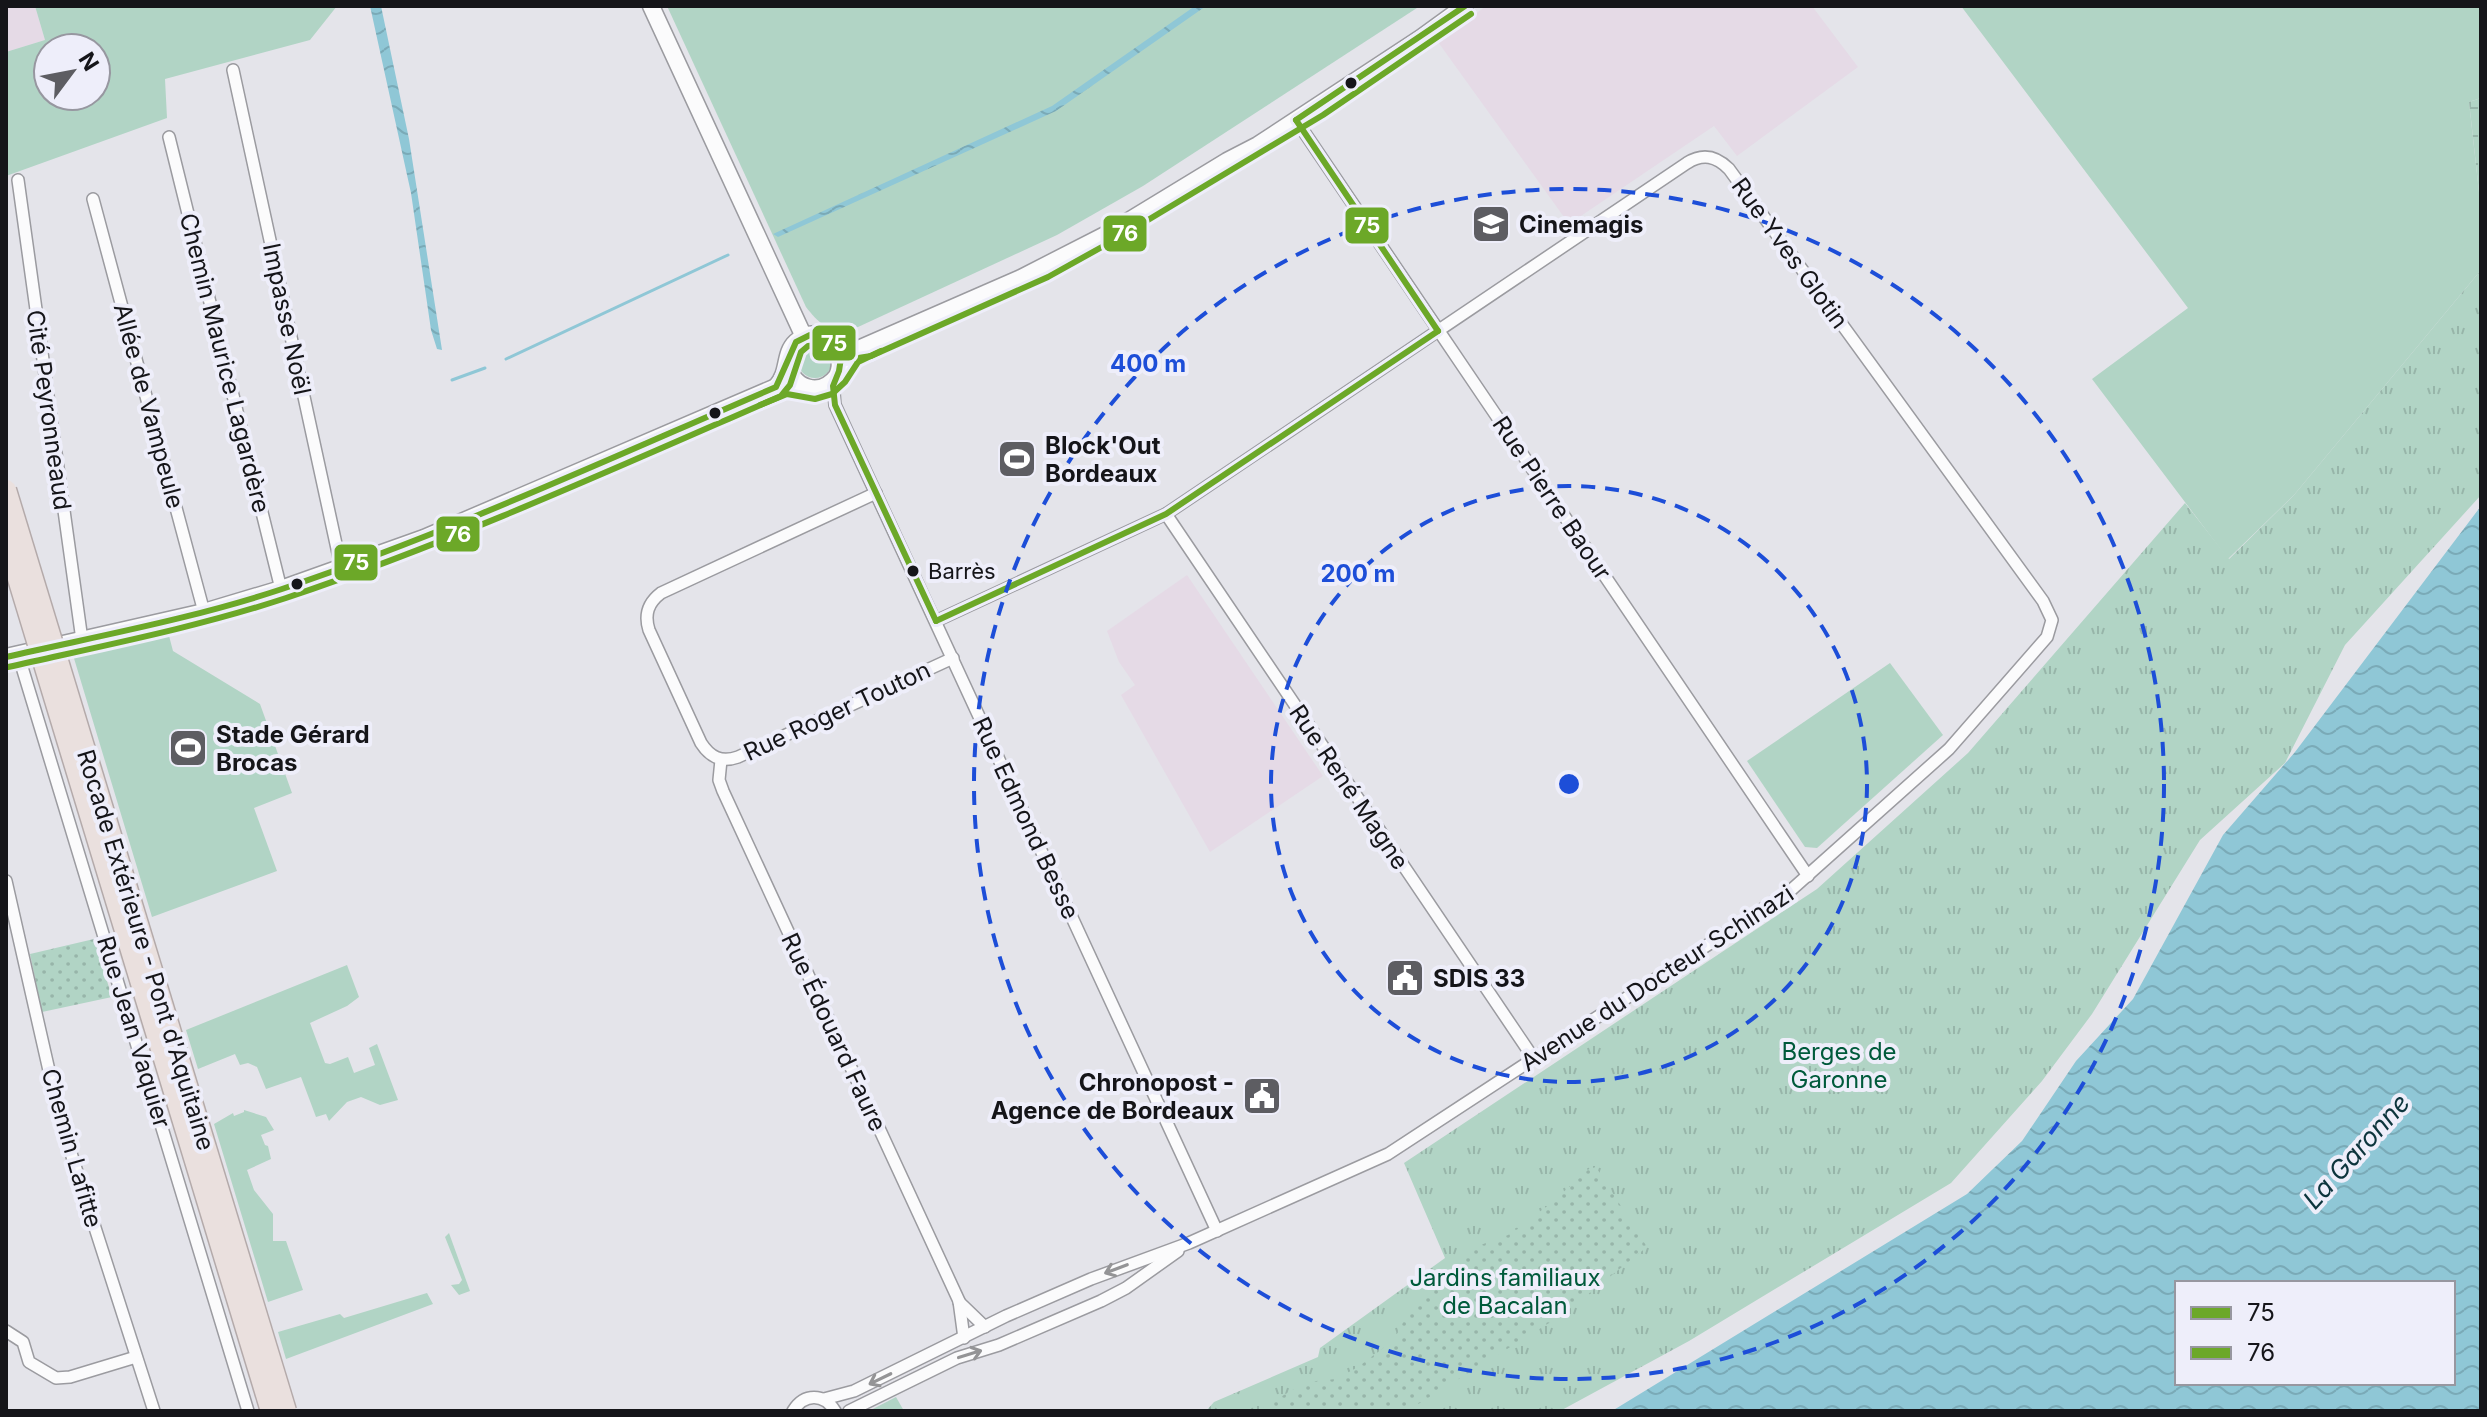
<svg xmlns="http://www.w3.org/2000/svg" width="2487" height="1417" viewBox="0 0 2487 1417" font-family="Inter,sans-serif">
	<style>
		.commercial { fill: #e5dae6 }
		.grass { fill: #b1d4c5; fill-rule: evenodd }
		.wetland { fill: url(#wetland-marsh) }
		.park { fill: url(#park-tufts) }
		.garden { fill: url(#garden-dots) }
		.water { fill: url(#water-waves); fill-rule: evenodd }
		.lines { fill: none; stroke-linecap: round; stroke-linejoin: round }
		.stream { stroke: #8fc7d6; stroke-width: 3 }
		.street-casing { stroke: #9b9ba0; stroke-width: 14 }
		.secondary-casing { stroke: #9b9ba0; stroke-width: 19 }
		.street { stroke: #fbfbfc; stroke-width: 11 }
		.secondary { stroke: #fbfbfc; stroke-width: 16 }
		.highway-bridge-casing { stroke: #b4aaaa; stroke-width: 23; stroke-linecap: butt }
		.highway-bridge { stroke: #eae0de; stroke-width: 20 }
		.bus-1-casing { stroke: #eeeefa; stroke-width: 12 }
		.bus-2-casing { stroke: #eeeefa; stroke-width: 12 }
		.bus-1 { stroke: #6ca828; stroke-width: 6 }
		.bus-2 { stroke: #6ca828; stroke-width: 6 }
		.oneway { stroke: #949496 }
		.ring { fill: none; stroke: #1d4ed8; stroke-width: 4; stroke-dasharray: 14 10 }
		.bus-dot { fill: #151519; stroke: #eeeefa; stroke-width: 3 }
		.labels { text-anchor: middle; dominant-baseline: central; stroke-width: 8; stroke-linejoin: round; paint-order: stroke }
		.bus-label { font-size: 22px; fill: #151519; stroke: #eeeefa; text-anchor: start }
		.poi-label { font-size: 24px; font-weight: bold; fill: #151519; stroke: #eeeefa; text-anchor: start }
		.street-label { font-size: 24px; fill: #151519; stroke: #eeeefa }
		.park-label { font-size: 24px; fill: #005a3b; stroke: #eeeefa }
		.water-label { font-size: 26px; font-style: italic; fill: #0c343c; stroke: #eeeefa }
		.centre { fill: #1d4ed8; stroke: #eeeefa; stroke-width: 4 }
		.ring-label { font-size: 24px; text-anchor: middle; font-weight: bold; fill: #1d4ed8; stroke: #eeeefa; stroke-width: 8; stroke-linejoin: round; paint-order: stroke }
		.line-badge { stroke: #eeeefa; stroke-width: 3 }
		.badge-label { font-size: 22px; text-anchor: middle; font-weight: bold; fill: #fff }
	</style>
	<defs>
		<pattern id="wetland-marsh" width="20" height="14" patternUnits="userSpaceOnUse" patternTransform="scale(2)"><rect width="20" height="14" fill="#b1d4c5"/><path d="M1 5h8M5 5V1M11 12h8M15 12V8" fill="none" stroke="#97b5a9"/></pattern>
		<pattern id="park-tufts" width="24" height="20" patternUnits="userSpaceOnUse" patternTransform="scale(2)"><rect width="24" height="20" fill="#b1d4c5"/><path d="M3 7l-1-3M5 7V3M7 7l1-3M15 17l-1-3M17 17v-4M19 17l1-3" fill="none" stroke="#97b5a9"/></pattern>
		<pattern id="garden-dots" width="8" height="8" patternUnits="userSpaceOnUse" patternTransform="scale(2)"><rect width="8" height="8" fill="#b1d4c5"/><path d="M2 2h.1M6 6h.1" fill="none" stroke="#97b5a9" stroke-width="1.8" stroke-linecap="round"/></pattern>
		<pattern id="water-waves" width="16" height="10" patternUnits="userSpaceOnUse" patternTransform="scale(2)"><rect width="16" height="10" fill="#8fc7d6"/><path d="M0 5q4-4 8 0t8 0" fill="none" stroke="#7aaab7"/></pattern>
	</defs>
	<rect width="100%" height="100%" fill="#e4e4ea"/>
	<g class="commercial">
		<path d="M6,6H35L45,40L6,52Z"/>
		<path d="M1486,6H1812L1858,67L1737,156L1714,126L1569,224L1438,42Z"/>
		<path d="M1187,575L1323,776L1210,852L1121,695L1135,685L1119,662L1107,631Z"/>
	</g>
	<g class="grass">
		<path d="M35,6H337L310,40L165,79L167,118L6,176V52L45,40ZM48,48H96V96H48Z"/>
		<path d="M667,6H1420L1143,186L1057,235L858,327C831,332 823,329 806,307Z"/>
		<path d="M1961,6H2481V98L2469,102L2481,210V270L2294,495L2228,559L2092,379L2188,308Z"/>
		<circle cx="815" cy="361" r="17"/>
		<path d="M168,632L173,651L260,704L292,793L254,808L277,871L152,917L73,655Z"/>
		<path d="M1890,663L1943,735L1817,848L1805,847L1747,761Z"/>
		<path d="M347,965L359,997L347,1006L310,1023L325,1063L330,1064L348,1057L354,1073L375,1065L369,1048L377,1044L398,1100L380,1105L361,1097L347,1102L329,1121L326,1114L316,1117L301,1077L266,1089L257,1067L248,1063L240,1065L235,1054L198,1069L186,1030Z"/>
		<path d="M244,1110L266,1117L274,1130L261,1135L265,1145L268,1146L271,1159L247,1170L254,1190L273,1214V1241H286L303,1290L268,1302L214,1124L233,1113L234,1116L244,1112Z"/>
		<path d="M449,1233L470,1291L459,1295L451,1285L459,1284L462,1280L445,1237Z"/>
		<path d="M427,1293L433,1304L286,1359L278,1332L340,1314L344,1318Z"/>
		<path d="M896,1397L904,1411H869Z"/>
	</g>
	<path class="wetland" d="M2481,98V210L2469,102Z"/>
	<path class="park" d="M2481,270V495L2345,645L2285,763L2200,840L2092,1014L2042,1081L1951,1183L1689,1341L1560,1411H1206L1214,1402L1318,1357L1320,1348L1445,1258L1404,1163L1817,889L1968,753L2185,503L2229,559L2294,495Z"/>
	<g class="garden">
		<path d="M94,939L112,997L42,1012L30,954Z"/>
		<path d="M1596,1167L1647,1247L1562,1315L1407,1411H1257L1306,1382L1336,1379L1358,1367L1390,1343L1411,1310L1451,1276L1475,1247L1508,1235L1550,1204L1589,1169Z"/>
	</g>
	<g class="water">
		<path d="M370,6H381L409,139L442,350L437,349L431,330L411,193Z"/>
		<path d="M1195,6H1206L1056,111L778,237L773,234L1052,106Z"/>
		<path d="M2481,506V1411H1612L1967,1194L2022,1141L2076,1061L2133,999L2223,835L2295,752ZM2177,1283H2453V1383H2177Z"/>
	</g>
	<g class="lines">
		<g class="stream">
			<path d="M506,359L728,255"/>
			<path d="M452,380L485,368"/>
		</g>
		<g class="street-casing">
			<g id="street">
				<path d="M233,70L341,567"/>
				<path d="M1296,120L1808,876"/>
				<path d="M169,137L281,589"/>
				<path d="M18,180L82,640"/>
				<path d="M93,199L204,612"/>
				<path d="M833,381L835,405L1217,1231"/>
				<path d="M876,493L661,593C648,603 644,614 649,630L701,743C710,757 721,763 738,757L953,658"/>
				<path d="M1166,514L1534,1059"/>
				<path d="M18,654L248,1411"/>
				<path d="M721,760L719,780L723,791L959,1301L964,1338"/>
				<path d="M6,881L60,1119L154,1411"/>
				<path d="M959,1302L985,1327"/>
				<path d="M6,1331L23,1342L29,1362L56,1378L70,1377L136,1357"/>
				<path d="M824,1399L854,1391L1006,1316L1091,1279L1189,1243L1388,1154L1790,891L1949,749L2047,637L2052,620L2043,601L1729,169C1716,156 1703,153 1687,163L1166,514L936,621"/>
				<path d="M793,1411C804,1393 824,1393 835,1411"/>
				<path d="M849,1411L957,1358L999,1345L1101,1301L1126,1288L1178,1251"/>
			</g>
		</g>
		<g class="secondary-casing">
			<g id="secondary">
				<path d="M651,6L804,337"/>
				<path d="M840,370L856,350L1021,278L1107,234L1227,161L1258,145L1421,38L1465,6"/>
				<path d="M776,387C790,372 783,354 796,342C820,320 849,350 837,376C821,397 793,390 788,364"/>
				<path d="M6,657L204,612L281,589L424,538L776,387L791,384L802,386"/>
			</g>
		</g>
		<use href="#street" class="street"/>
		<use href="#secondary" class="secondary"/>
		<g class="highway-bridge-casing">
			<g id="highway-bridge">
				<path d="M6,490L286,1411"/>
				<path d="M6,539L271,1411"/>
			</g>
		</g>
		<use href="#highway-bridge" class="highway-bridge"/>
		<g class="bus-1-casing">
			<g id="bus-1">
				<path d="M1296,120L1438,331"/>
				<path d="M1296,120L1465,6"/>
				<path d="M936,621L1166,514L1438,331"/>
				<path d="M6,657C98,636 192,619 282,589C451,532 613,457 776,387L796,342L810,335L825,337L834,343L841,358L839,371L833,386L835,405L936,621"/>
			</g>
		</g>
		<g class="bus-2-casing">
			<g id="bus-2">
				<path d="M760,405L787,394L815,399L832,394L845,382L858,362L881,351"/>
				<path d="M8,667C101,646 195,628 286,598C455,541 618,467 781,396L790,385L801,352L808,346L816,345L846,360L871,356L1048,277L1118,238L1323,115L1471,14"/>
			</g>
		</g>
		<use href="#bus-1" class="bus-1"/>
		<use href="#bus-2" class="bus-2"/>
	</g>
	<defs><path id="oneway-shaft" d="M-6 0H5M1.5-3L5.5 0L1.5 3" fill="none" stroke-width="1.6" stroke-linecap="round" stroke-linejoin="round" transform="scale(2)"/></defs>
	<g class="oneway">
		<use href="#oneway-shaft" transform="translate(1116 1269) rotate(159)"/>
		<use href="#oneway-shaft" transform="translate(970 1354) rotate(-17)"/>
		<use href="#oneway-shaft" transform="translate(880 1379) rotate(154)"/>
	</g>
	<g class="ring">
		<circle cx="1569" cy="784" r="298"/>
		<circle cx="1569" cy="784" r="595"/>
	</g>
	<defs>
		<g id="university-square" transform="scale(2)"><rect x="-9" y="-9" width="18" height="18" rx="4" fill="#5d5d62" stroke="#eeeefa"/><path d="M0-5L7-2L0 1L-7-2ZM-4 1L0 2.5L4 1V4Q0 6-4 4Z" fill="#fff"/></g>
		<g id="stadium-square" transform="scale(2)"><rect x="-9" y="-9" width="18" height="18" rx="4" fill="#5d5d62" stroke="#eeeefa"/><path d="M0-5a6.5 5 0 1 0 0 10a6.5 5 0 1 0 0-10ZM-3.5-1.8h7v3.6h-7Z" fill="#fff"/></g>
		<g id="civic-square" transform="scale(2)"><rect x="-9" y="-9" width="18" height="18" rx="4" fill="#5d5d62" stroke="#eeeefa"/><path d="M-.6-6.5H3V-4.5H.6V-3L4-1V1h2V6H-6V1h2V-1L-.6-3ZM-1.2 2.5V6h2.4V2.5Z" fill="#fff"/></g>
	</defs>
	<g fill-rule="evenodd">
		<use href="#university-square" x="1491" y="224"/>
		<use href="#stadium-square" x="1017" y="459"/>
		<use href="#stadium-square" x="188" y="748"/>
		<use href="#civic-square" x="1405" y="978"/>
		<use href="#civic-square" x="1262" y="1096"/>
	</g>
	<g class="bus-dot">
		<circle cx="1351" cy="83" r="7"/>
		<circle cx="715" cy="413" r="7"/>
		<circle cx="913" cy="571" r="7"/>
		<circle cx="297" cy="584" r="7"/>
	</g>
	<g class="labels">
		<g class="bus-label">
			<text x="928" y="571">Barrès</text>
		</g>
		<g class="poi-label">
			<text x="1519" y="224">Cinemagis</text>
			<text x="1045" y="445">Block'Out<tspan x="1045" dy="28">Bordeaux</tspan></text>
			<text x="216" y="734">Stade Gérard<tspan x="216" dy="28">Brocas</tspan></text>
			<text x="1433" y="978">SDIS 33</text>
			<text x="1234" y="1082" text-anchor="end">Chronopost -<tspan x="1234" dy="28">Agence de Bordeaux</tspan></text>
		</g>
		<g class="street-label">
			<text transform="translate(1790 253) rotate(54)">Rue Yves Glotin</text>
			<text transform="translate(287 319) rotate(78)">Impasse Noël</text>
			<text transform="translate(225 363) rotate(76)">Chemin Maurice Lagardère</text>
			<text transform="translate(149 406) rotate(75)">Allée de Vampeule</text>
			<text transform="translate(49 410) rotate(82)">Cité Peyronneaud</text>
			<text transform="translate(1552 498) rotate(56)">Rue Pierre Baour</text>
			<text transform="translate(837 711) rotate(-25)">Rue Roger Touton</text>
			<text transform="translate(1349 787) rotate(56)">Rue René Magne</text>
			<text transform="translate(1026 818) rotate(65)">Rue Edmond Besse</text>
			<text transform="translate(146 950) rotate(73)">Rocade Extérieure - Pont d'Aquitaine</text>
			<text transform="translate(1657 978) rotate(-33)">Avenue du Docteur Schinazi</text>
			<text transform="translate(134 1032) rotate(73)">Rue Jean Vaquier</text>
			<text transform="translate(834 1032) rotate(65)">Rue Édouard Faure</text>
			<text transform="translate(72 1148) rotate(74)">Chemin Lafitte</text>
		</g>
		<g class="park-label">
			<text x="1839" y="1051">Berges de<tspan x="1839" dy="28">Garonne</tspan></text>
			<text x="1505" y="1277">Jardins familiaux<tspan x="1505" dy="28">de Bacalan</tspan></text>
		</g>
		<g class="water-label">
			<text transform="translate(2356 1151) rotate(-48)">La Garonne</text>
		</g>
	</g>
	<circle cx="1569" cy="784" r="12" class="centre"/>
	<g class="ring-label">
		<text x="1148" y="372">400 m</text>
		<text x="1358" y="582">200 m</text>
	</g>
	<g class="line-badge">
		<rect x="1344" y="206" width="46" height="39" rx="8" fill="#6ca828"/>
		<rect x="1102" y="214" width="46" height="39" rx="8" fill="#6ca828"/>
		<rect x="811" y="324" width="46" height="38" rx="8" fill="#6ca828"/>
		<rect x="435" y="515" width="46" height="38" rx="8" fill="#6ca828"/>
		<rect x="333" y="543" width="46" height="39" rx="8" fill="#6ca828"/>
	</g>
	<g class="badge-label">
		<text x="1367" y="233">75</text>
		<text x="1125" y="241">76</text>
		<text x="834" y="351">75</text>
		<text x="458" y="542">76</text>
		<text x="356" y="570">75</text>
	</g>
	<rect width="2487" height="1417" fill="none" stroke="#151519" stroke-width="16"/>
	<rect x="2175" y="1281" width="280" height="104" fill="#eeeefa" stroke="#9797a0" stroke-width="2"/>
	<rect x="2191" y="1307" width="40" height="12" fill="#6ca828" stroke="#9797a0" stroke-width="2"/>
	<text x="2247" y="1321" font-size="24" fill="#151519">75</text>
	<rect x="2191" y="1347" width="40" height="12" fill="#6ca828" stroke="#9797a0" stroke-width="2"/>
	<text x="2247" y="1361" font-size="24" fill="#151519">76</text>
	<g transform="translate(72 72) rotate(58)"><circle r="38" fill="#eeeefa" stroke="#9797a0" stroke-width="2"/>
	<path d="M0-6L14 30L0 20L-14 30Z" fill="#5d5d62"/>
	<text y="-12" font-size="22" font-weight="bold" text-anchor="middle" fill="#151519">N</text>
	</g>
</svg>
